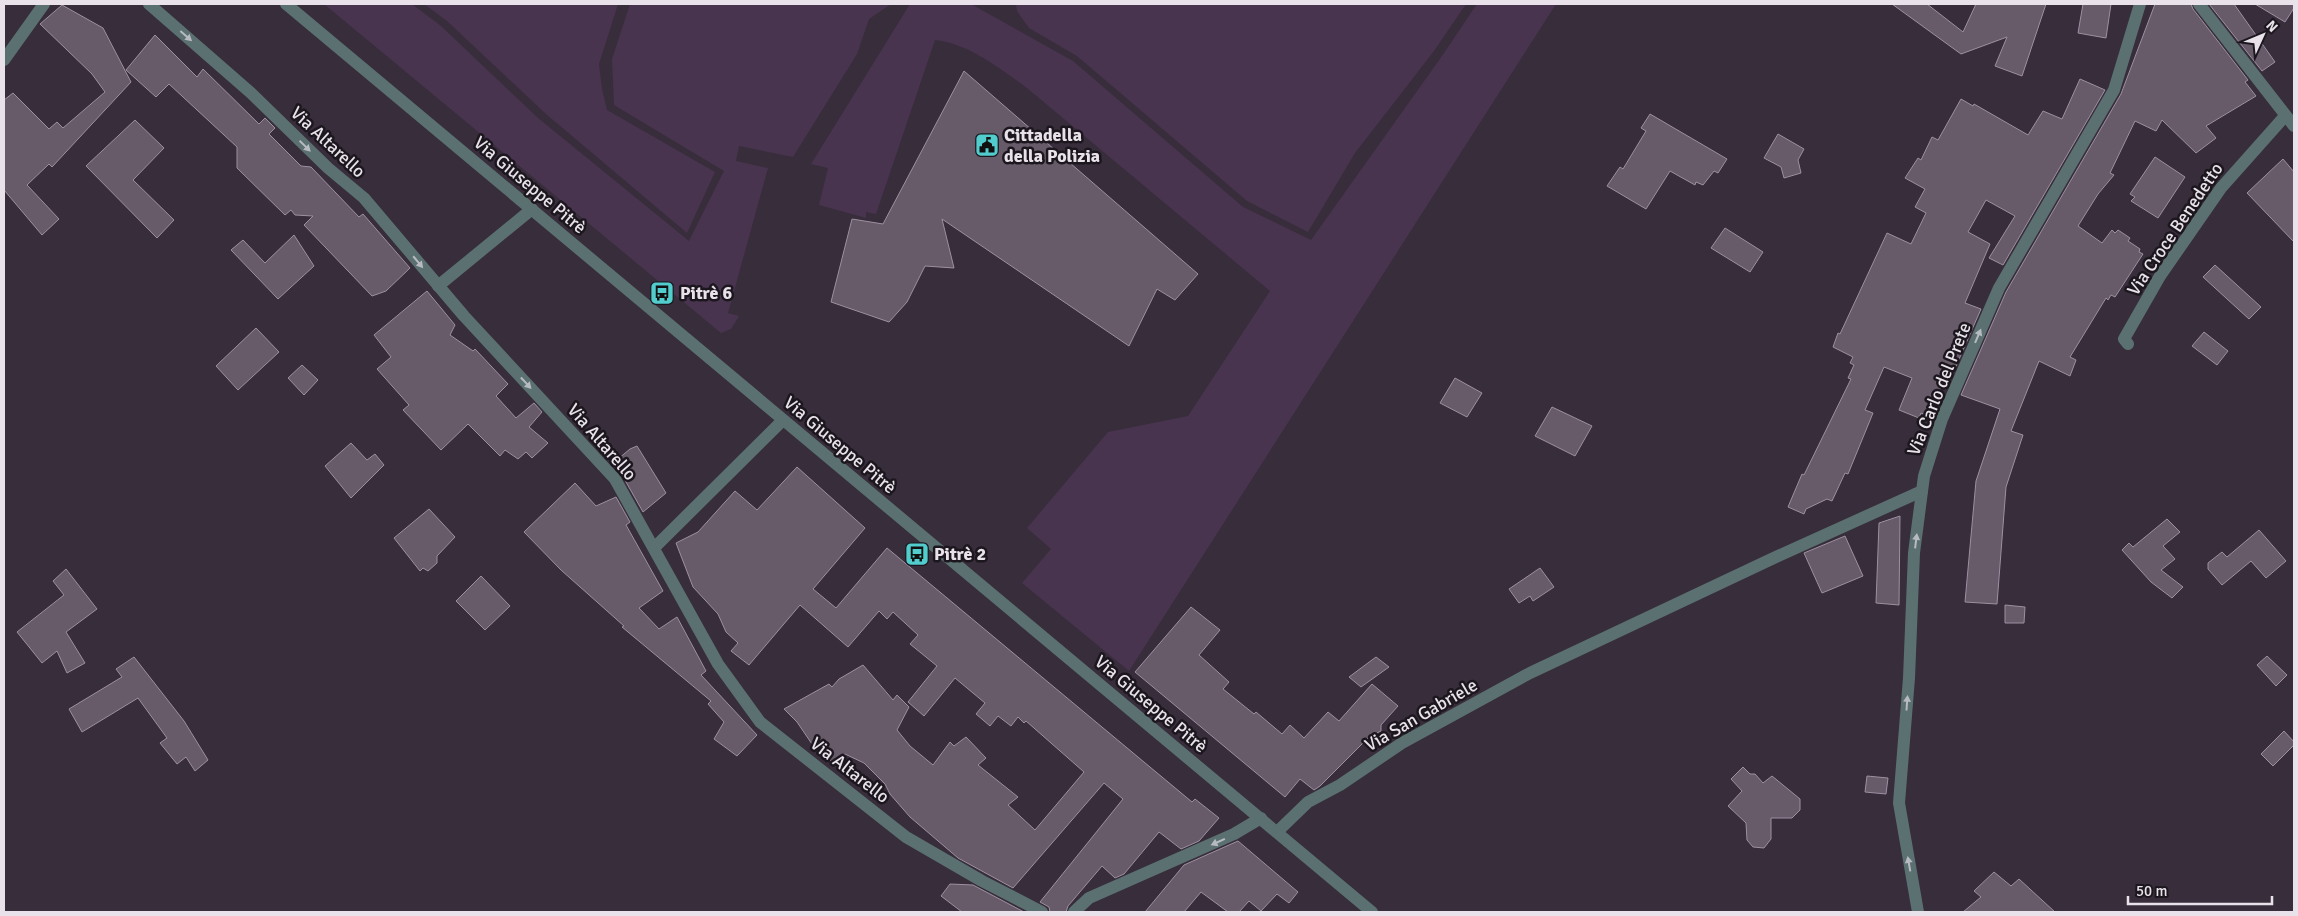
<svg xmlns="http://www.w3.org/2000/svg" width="2298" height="916" viewBox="0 0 2298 916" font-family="Signika,sans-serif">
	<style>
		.green { fill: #49344f }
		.building { fill: #675b6a; stroke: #9d90a1 }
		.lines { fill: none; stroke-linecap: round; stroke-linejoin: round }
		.minor { stroke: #5b7171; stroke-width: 12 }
		.oneway { fill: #b7bac0 }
		.labels { text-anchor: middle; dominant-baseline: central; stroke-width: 5; stroke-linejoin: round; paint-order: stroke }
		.poi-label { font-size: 18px; font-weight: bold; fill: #e9e2eb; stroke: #1c171e; text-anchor: start }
		.street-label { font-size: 18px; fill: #e9e2eb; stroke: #1c171e }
	</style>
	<rect width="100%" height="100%" fill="#382d3b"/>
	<g class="green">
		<path d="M324,4H412L441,26L538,118L689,241L724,171L614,105L612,59L630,4H891L869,19L857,54L793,157L739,146L736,161L768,168L728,313L739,316L731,329L721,333Z"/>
		<path d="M424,4H618L599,64L602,89L607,110L715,172L687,233L546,114L447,21Z"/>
		<path d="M910,4H971L1073,61L1243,207L1311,240L1442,56L1477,4H1556L1129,671L1022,583L1051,549L1027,528L1108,432L1188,416L1270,291L1027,88C999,68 970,44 935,40L876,214L866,212V218L819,205L828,168L811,164Z"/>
		<path d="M1016,4H1466L1434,51L1355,153L1308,232L1247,201L1077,56L1029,28L1017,11Z"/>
	</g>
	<g class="building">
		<path d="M1892,4H1927L1963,32L1976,4H2046L2022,76L1995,66L2007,37L1961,54Z"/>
		<path d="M2083,4H2111L2106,38L2078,33Z"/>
		<path d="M2155,4H2191L2193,9L2248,80L2245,82L2256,96L2206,126L2216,138L2196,153L2162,120L2156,131L2135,121L2110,173L2114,175L2098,194L2078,226L2102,243L2112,230L2115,233L2118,230L2130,238L2128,241L2140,249L2139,252L2143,254L2115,297L2111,295L2108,300L2106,298L2070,357L2076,360L2070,376L2039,361L2011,431L2023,435L2006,487L1997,604L1965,602L1976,481L2000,409L1961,395L2006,292L2121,94Z"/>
		<path d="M2209,4H2234L2275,62L2262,71Z"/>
		<path d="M2255,4H2294V8L2285,22Z"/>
		<path d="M62,5L103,28L131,82L52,167L49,164L27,185L59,219L42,235L4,190V100L13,93L49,129L57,122L63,128L105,92L92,74L40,24Z"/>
		<path d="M155,35L197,77L203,69L259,124L265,118L275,128L269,134L301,166L311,167L359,217L363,214L410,268L386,291L372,296L304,225L313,216L295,215L291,210L285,215L237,168V147L169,84L156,97L126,70Z"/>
		<path d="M964,71L1198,274L1175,300L1157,289L1129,346L942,219L954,268L925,266L907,302L889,322L831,302L852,219L883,224Z"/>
		<path d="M2080,79L2105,90L2003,265L1989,258L2015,216L1986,200L1968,232L1990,244L1965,303L1981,309L1946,389L1941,387L1929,416L1921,413L1919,418L1899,410L1912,378L1884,367L1865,410L1873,413L1848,474L1845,473L1832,501L1827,499L1806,509L1804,514L1788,507L1802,474L1804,475L1851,379L1848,378L1854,365L1850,363L1853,357L1833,347L1838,333L1840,334L1887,233L1911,244L1926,213L1915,207L1925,189L1905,178L1918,158L1921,160L1932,137L1938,140L1961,99L1973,106L1974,104L2028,135L2043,111L2062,119Z"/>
		<path d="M1650,114L1727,159L1718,173L1714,171L1703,185L1696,182L1695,185L1670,171L1646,209L1607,186L1620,167L1623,169L1646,131L1641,128Z"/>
		<path d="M135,120L164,148L133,180L174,220L157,238L86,166Z"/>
		<path d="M1778,134L1804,149L1798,160L1801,173L1784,178L1781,167L1764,158Z"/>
		<path d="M2155,157L2185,177L2158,218L2131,201L2135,197L2130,194Z"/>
		<path d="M2283,159L2294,172V242L2247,193Z"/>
		<path d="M1725,228L1763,252L1750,272L1711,248Z"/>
		<path d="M294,235L314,266L278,299L231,250L243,240L265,263Z"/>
		<path d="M2215,265L2261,307L2249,319L2203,277Z"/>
		<path d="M427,291L455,325L450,335L473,351L475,349L508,384L496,396L516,418L534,403L542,412L529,427L548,443L532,458L526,452L518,459L505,450L500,456L468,424L441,450L403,410L409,405L377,369L391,357L374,335Z"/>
		<path d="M256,328L279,352L238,390L216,366Z"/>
		<path d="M2204,332L2228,351L2217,365L2192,346Z"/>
		<path d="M302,365L318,380L304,395L288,378Z"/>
		<path d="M1455,378L1482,393L1467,417L1440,403Z"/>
		<path d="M1552,407L1592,426L1575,456L1535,436Z"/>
		<path d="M351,443L367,460L375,454L384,465L351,498L325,466Z"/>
		<path d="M637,446L666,493L643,512L622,475L612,464L630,449Z"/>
		<path d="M797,467L865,528L813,589L836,608L887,548L1192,802L1195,799L1219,818L1199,841L1181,849L1159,832L1124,874L1115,878L1102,866L1068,906L1066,912H1050L1049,907L1040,902L1123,799L1104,783L1013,888L958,858L910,817L890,794L885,784L864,763L845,754L836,765L814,747L797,722L784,709L829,684L832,687L839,679L863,665L893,700L897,695L909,707L897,730L910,746L933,765L950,742L954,746L966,737L986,758L978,765L1018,797L1008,805L1035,830L1084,772L1026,721L1024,723L1018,717L1011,726L998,716L990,726L976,714L985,703L955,678L924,716L908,702L937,666L910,644L918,635L893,612L887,619L879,611L848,647L800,605L749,665L731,651L738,643L726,632L718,614L693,587L676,543L698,532L735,491L757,510Z"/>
		<path d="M575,483L596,506L616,497L630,522L626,525L663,591L639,608L659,629L677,617L706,671L701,675L757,735L737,756L714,739L724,722L708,704L711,701L622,627L624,626L561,570L524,532Z"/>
		<path d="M429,509L455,537L437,556V563L428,571L423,568L420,571L394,538Z"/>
		<path d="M1900,516L1899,605L1876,603L1879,523Z"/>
		<path d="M2167,519L2180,532L2163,546L2175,559L2161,570L2183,587L2172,598L2151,582L2122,550L2129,543L2133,547Z"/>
		<path d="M2259,530L2286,561L2266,578L2251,561L2222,585L2208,569V563L2222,552L2227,557Z"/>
		<path d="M1845,536L1863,576L1822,593L1804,553Z"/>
		<path d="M1540,568L1554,587L1533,601L1530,596L1519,603L1509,589Z"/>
		<path d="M66,569L97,609L66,632L85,663L67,673L57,651L42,663L17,632L64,595L53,581Z"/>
		<path d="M481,576L510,606L485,630L456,601Z"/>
		<path d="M2005,605L2025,607L2024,623H2005Z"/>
		<path d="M1191,607L1220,630L1199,655L1229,682L1223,689L1254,714L1256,712L1282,734L1290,725L1304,738L1328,712L1339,721L1372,684L1398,706L1381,725V731L1369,737L1320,786L1314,790L1300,779L1285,797L1135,672Z"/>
		<path d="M2267,656L2287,675L2276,686L2257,665Z"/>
		<path d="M134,657L184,721L208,760L195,771L186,757L177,764L160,743L167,738L138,698L82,732L69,709L122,677L116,669Z"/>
		<path d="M1376,657L1389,667L1361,687L1349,677Z"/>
		<path d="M2284,731L2294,742V745L2273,766L2261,754Z"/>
		<path d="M1743,767L1750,774H1755L1763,783L1772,776L1800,799V810L1792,818H1771V839L1764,848L1753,847L1747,840L1746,823L1728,806L1742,791L1731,779Z"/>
		<path d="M1867,776L1888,778L1886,794L1865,792Z"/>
		<path d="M1238,841L1298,892L1289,903L1277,894L1261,911L1249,901L1239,912H1228L1201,892L1184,912H1145L1184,865Z"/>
		<path d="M1994,872L2011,886L2019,879L2055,912H1963L1981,897L1974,891Z"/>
		<path d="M950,884L973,885L1024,912H962L941,896Z"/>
	</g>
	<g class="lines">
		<g class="minor">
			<path d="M149,4L251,93L328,168L364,198L464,316L615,479L718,664L760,722L906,837L982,881L1042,912"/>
			<path d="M286,4L1372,912"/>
			<path d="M2199,4L2294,126"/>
			<path d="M4,60L44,4"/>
			<path d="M438,286L532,209"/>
			<path d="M2128,344L2124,339L2160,276L2221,188L2285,116"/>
			<path d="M655,547L783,420"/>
			<path d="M1277,832L1308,802L1340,785L1402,743L1530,673L1778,556L1922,491"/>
			<path d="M1074,912L1089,898L1234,834L1261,818"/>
			<path d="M1918,912L1899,803L1909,678L1914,553L1924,476L1942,419L1999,288L2114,90L2140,4"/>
		</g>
	</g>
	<defs><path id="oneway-solid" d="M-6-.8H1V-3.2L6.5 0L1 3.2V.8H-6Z" transform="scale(1.25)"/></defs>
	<g class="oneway">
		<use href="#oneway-solid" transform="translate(186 36) rotate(41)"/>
		<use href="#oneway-solid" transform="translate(305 146) rotate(44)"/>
		<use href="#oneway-solid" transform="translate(418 262) rotate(50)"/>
		<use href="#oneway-solid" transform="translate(1978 336) rotate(-67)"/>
		<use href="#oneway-solid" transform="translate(526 383) rotate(47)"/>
		<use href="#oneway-solid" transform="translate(1916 541) rotate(-83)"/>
		<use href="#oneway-solid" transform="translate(1907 703) rotate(-86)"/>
		<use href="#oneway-solid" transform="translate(1218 842) rotate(156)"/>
		<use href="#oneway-solid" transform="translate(1909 864) rotate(-100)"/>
	</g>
	<defs>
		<g id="civic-square" transform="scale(1.25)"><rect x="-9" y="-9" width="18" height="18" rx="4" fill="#52cdce" stroke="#1c171e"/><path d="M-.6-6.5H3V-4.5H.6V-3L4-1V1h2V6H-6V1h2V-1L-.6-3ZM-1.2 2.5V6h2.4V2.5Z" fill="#111"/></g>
		<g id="bus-square" transform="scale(1.25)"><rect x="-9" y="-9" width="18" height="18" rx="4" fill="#52cdce" stroke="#1c171e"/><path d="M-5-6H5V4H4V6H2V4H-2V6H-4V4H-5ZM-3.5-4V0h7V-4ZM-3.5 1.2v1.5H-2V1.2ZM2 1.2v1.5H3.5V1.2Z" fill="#111"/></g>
	</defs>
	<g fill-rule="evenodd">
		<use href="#civic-square" x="987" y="145"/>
		<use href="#bus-square" x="662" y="293"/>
		<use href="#bus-square" x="917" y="554"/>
	</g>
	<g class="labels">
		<g class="poi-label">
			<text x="1004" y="135">Cittadella<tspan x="1004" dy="21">della Polizia</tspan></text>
			<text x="680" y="293">Pitrè 6</text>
			<text x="934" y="554">Pitrè 2</text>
		</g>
		<g class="street-label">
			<text transform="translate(328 142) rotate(43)">Via Altarello</text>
			<text transform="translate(530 185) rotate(40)">Via Giuseppe Pitrè</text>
			<text transform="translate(2175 229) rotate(-56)">Via Croce Benedetto</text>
			<text transform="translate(1939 389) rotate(-68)">Via Carlo del Prete</text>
			<text transform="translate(602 442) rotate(49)">Via Altarello</text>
			<text transform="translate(840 445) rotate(40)">Via Giuseppe Pitrè</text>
			<text transform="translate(1151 704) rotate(40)">Via Giuseppe Pitrè</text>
			<text transform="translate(1421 715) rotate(-30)">Via San Gabriele</text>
			<text transform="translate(850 770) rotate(38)">Via Altarello</text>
		</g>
	</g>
	<rect width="2298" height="916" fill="none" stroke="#e9e2eb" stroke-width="10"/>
	<g transform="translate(2263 35) rotate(46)" stroke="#1c171e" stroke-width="4" paint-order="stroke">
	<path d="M0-4L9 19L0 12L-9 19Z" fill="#e9e2eb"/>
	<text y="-8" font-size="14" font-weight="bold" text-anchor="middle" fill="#e9e2eb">N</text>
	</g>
	<path d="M2128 896v8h144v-8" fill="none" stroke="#e9e2eb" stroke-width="2.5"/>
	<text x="2136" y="896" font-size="15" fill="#e9e2eb" stroke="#1c171e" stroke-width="4" paint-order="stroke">50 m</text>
</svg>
